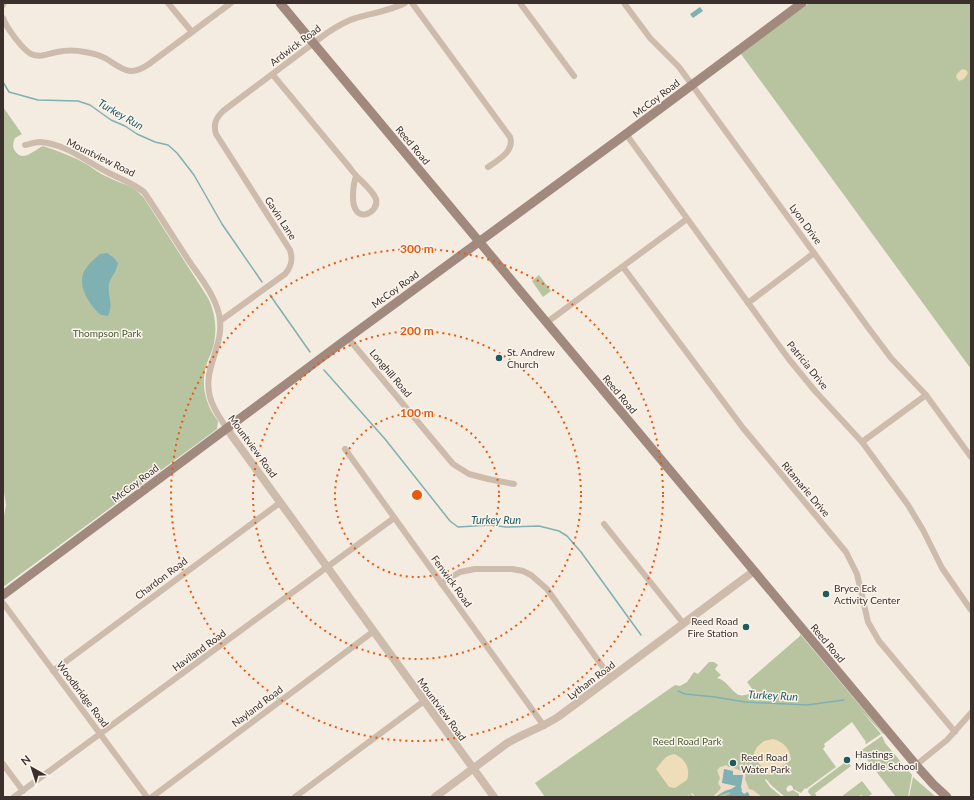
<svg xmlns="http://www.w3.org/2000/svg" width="974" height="800" viewBox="0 0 974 800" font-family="Lato,sans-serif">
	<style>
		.green { fill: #b8c4a0 }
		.sand { fill: #efdcb8 }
		.plaza { fill: #ecdcc8 }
		.water { fill: #7fb0b2 }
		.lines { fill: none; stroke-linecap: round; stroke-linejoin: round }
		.stream { stroke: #7fb0b2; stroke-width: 1.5 }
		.minor { stroke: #cdbbac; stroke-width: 6 }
		.tertiary { stroke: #cdbbac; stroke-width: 8 }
		.secondary { stroke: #a18a7d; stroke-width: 9 }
		.ring { fill: none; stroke: #e8590c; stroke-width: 2; stroke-dasharray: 2 4 }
		.poi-dot { fill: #1f5a5e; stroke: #fbf5ee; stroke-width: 1.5 }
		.labels { text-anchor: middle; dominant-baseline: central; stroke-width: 3; stroke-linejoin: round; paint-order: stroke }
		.street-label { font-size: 10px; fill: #3b302b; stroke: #fbf5ee }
		.park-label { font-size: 10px; fill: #4a5a2e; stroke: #fbf5ee }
		.poi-label { font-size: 10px; fill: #3b302b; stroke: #fbf5ee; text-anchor: start }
		.water-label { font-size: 11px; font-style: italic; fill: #1f5a5e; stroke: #fbf5ee }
		.centre { fill: #e8590c; stroke: #fbf5ee; stroke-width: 2 }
		.ring-label { font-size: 12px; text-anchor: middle; font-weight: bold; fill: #e8590c; stroke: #fbf5ee; stroke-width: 3; stroke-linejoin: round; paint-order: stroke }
	</style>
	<rect width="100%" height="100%" fill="#f4ebe1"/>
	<g class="green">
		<path d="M809,3H971V369L741,54Z"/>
		<path d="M3,107L22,134L15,138C13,143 12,147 15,151C23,163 34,150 43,146C59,151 74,157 88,165C95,170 102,175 110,178C125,186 131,183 144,198L208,298C215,312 217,328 214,343C213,350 209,357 207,363C200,384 205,404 218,421L217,429L3,587V521L6,505L3,486Z"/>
		<path d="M539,275L551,291L543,297L532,281Z"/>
		<path d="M800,634L884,734H883L861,710L881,734L866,744L865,743L866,742L852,722L824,744L825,746L823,749L836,767L806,789L805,788L801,793L793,789V788L791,785L788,786L786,789L788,792L793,790L799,794V797H785L771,785L766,779L765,780L770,787L782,797H695L692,793H691L694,797H687L690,794L686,797H545L535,783L675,685L680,686L687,682L694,672L698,674L709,662H714L718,665L715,669L721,675L717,678C726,680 730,689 737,694C743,698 749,692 756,694L747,682L800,636Z"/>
		<path d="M882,736L885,743L912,775L908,797H896L865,757L860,760L856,754Z"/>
		<path d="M847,761L851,766L815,793L817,797H812L808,792L809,789Z"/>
		<path d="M913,777L936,797H909Z"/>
		<path d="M862,781L872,794L867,797H862V795L856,797H841Z"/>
	</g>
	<g class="sand">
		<path d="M962,69L966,70L968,73L964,79L959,81L956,77L957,74Z"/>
		<path d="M773,739C784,742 790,749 791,760L769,775L767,774L754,757V753L757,747L764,741Z"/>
		<path d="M674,754C685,758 691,769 687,780L675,788L669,787L656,769C662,762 664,756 674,754Z"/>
	</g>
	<path class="plaza" d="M726,765L729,767H731L744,772L746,775L745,779L749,789L753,790L762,797L756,796L750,797L747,792L744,794L741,791L737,776L733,775L724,769L736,786L731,790H726L716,797H713L721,788L718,783L720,778L717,770L720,767L724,766Z"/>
	<g class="water">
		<path d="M700,7L703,11L693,18L690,14Z"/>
		<path d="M107,253L113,257L118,263C116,273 110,278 109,284C107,297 114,302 108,316L101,315C89,305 74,282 87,267C90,262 96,258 100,254Z"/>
		<path d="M724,769L733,771V775H743L741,787L742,790L741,791L744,794L748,792L750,797H723L730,794V793L729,792L716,797C722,791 729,791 736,786L722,783Z"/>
	</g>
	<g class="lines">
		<g class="stream">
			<path d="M3,82L9,92L38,100L78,101L90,105L111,120L125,126L137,134L155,142L168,145L177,153L194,175L222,224L262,282"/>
			<path d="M270,295L310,352"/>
			<path d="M324,370L385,439L450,521L458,527L490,525L506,527L539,526L559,531L567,536L581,552L641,635"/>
			<path d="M678,691L685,694L715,697L745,702L807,705L844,700"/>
		</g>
		<g class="minor">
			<path d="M168,3L192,32"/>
			<path d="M412,3L510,137C515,151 498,160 488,167"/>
			<path d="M520,3L574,76"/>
			<path d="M624,3L650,38L679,67L867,326L891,358L926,395L971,457"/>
			<path d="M3,5L4,3"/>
			<path d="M3,18C6,27 22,49 31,54C40,58 48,54 57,52C66,50 76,50 85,52C92,53 99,55 105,58C122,68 129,78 149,64L231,3"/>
			<path d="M273,75L350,168C357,179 371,187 376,199C380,213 352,227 353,195C353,188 354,182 356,176"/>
			<path d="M626,134L788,358L815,391L862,442L908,505L923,530L942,568L971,610"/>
			<path d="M25,145C30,144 35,142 40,142C67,144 88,163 111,174C125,181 131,182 144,192C159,214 174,238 189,261C200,277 214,294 219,314C226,345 202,367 210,397C213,409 221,419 227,429"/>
			<path d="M623,267L743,428L846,552L857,574L868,622L879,641L955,732"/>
			<path d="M748,303L814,253"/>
			<path d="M220,321L285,274C292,266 293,259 290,250L216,134C213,124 216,118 223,111L327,33C336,27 345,21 356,18C372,13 390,11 405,3"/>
			<path d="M546,323L687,219"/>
			<path d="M348,338L453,464L469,474L488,479L514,484"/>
			<path d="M862,442L926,395"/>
			<path d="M345,449L544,726"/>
			<path d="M604,524L683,623"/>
			<path d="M441,583L460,572L475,569H512L523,571L531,575L547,589L610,677"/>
			<path d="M3,603L147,797"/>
			<path d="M53,671L281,502"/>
			<path d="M3,764L23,791"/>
			<path d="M916,765L947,740L971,713"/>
			<path d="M14,797L394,518"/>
			<path d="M152,797L374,631"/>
			<path d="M295,797L424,701"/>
		</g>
		<g class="tertiary">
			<path d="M227,429L494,797"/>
			<path d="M435,797L506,744C522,734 541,728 558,717L754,571"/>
		</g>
		<g class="secondary">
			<path d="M280,3L916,765L933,784L947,797"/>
			<path d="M3,595L348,338L626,134L802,3"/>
		</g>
	</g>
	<g class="ring">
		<circle cx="417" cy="495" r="82"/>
		<circle cx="417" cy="495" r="164"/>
		<circle cx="417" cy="495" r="246"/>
	</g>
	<g class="poi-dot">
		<circle cx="499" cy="358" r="4"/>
		<circle cx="826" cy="594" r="4"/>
		<circle cx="746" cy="627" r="4"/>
		<circle cx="847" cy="760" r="4"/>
		<circle cx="733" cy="763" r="4"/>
	</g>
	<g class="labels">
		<g class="street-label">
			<text transform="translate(295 45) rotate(-37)">Ardwick Road</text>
			<text transform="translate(656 98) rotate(-37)">McCoy Road</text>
			<text transform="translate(413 145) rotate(50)">Reed Road</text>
			<text transform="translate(101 157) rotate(26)">Mountview Road</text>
			<text transform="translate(281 218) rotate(57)">Gavin Lane</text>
			<text transform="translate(806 224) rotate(54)">Lyon Drive</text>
			<text transform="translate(395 289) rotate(-36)">McCoy Road</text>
			<text transform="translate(808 365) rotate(51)">Patricia Drive</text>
			<text transform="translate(391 373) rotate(50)">Longhill Road</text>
			<text transform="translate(620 394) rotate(50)">Reed Road</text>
			<text transform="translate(253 446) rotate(54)">Mountview Road</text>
			<text transform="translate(135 483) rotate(-37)">McCoy Road</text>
			<text transform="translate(806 489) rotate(50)">Ritamarie Drive</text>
			<text transform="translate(161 578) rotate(-37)">Chardon Road</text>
			<text transform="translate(452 581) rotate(54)">Fenwick Road</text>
			<text transform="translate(828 643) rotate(50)">Reed Road</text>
			<text transform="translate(199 650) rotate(-36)">Haviland Road</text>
			<text transform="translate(591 680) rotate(-37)">Lytham Road</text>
			<text transform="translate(83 694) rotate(53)">Woodbridge Road</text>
			<text transform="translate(257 706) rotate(-37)">Nayland Road</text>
			<text transform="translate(442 709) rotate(54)">Mountview Road</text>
		</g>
		<g class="park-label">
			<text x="107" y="333">Thompson Park</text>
			<text x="687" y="741">Reed Road Park</text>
		</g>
		<g class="poi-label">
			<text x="507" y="352">St. Andrew<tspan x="507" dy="12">Church</tspan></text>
			<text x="834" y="588">Bryce Eck<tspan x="834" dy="12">Activity Center</tspan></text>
			<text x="738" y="621" text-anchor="end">Reed Road<tspan x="738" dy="12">Fire Station</tspan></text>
			<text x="855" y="754">Hastings<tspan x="855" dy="12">Middle School</tspan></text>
			<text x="741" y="757">Reed Road<tspan x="741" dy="12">Water Park</tspan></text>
		</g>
		<g class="water-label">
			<text transform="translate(121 114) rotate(30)">Turkey Run</text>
			<text x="496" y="519">Turkey Run</text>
			<text transform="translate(773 695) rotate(3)">Turkey Run</text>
		</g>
	</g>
	<circle cx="417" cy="495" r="6" class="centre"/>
	<g class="ring-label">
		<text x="417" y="253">300 m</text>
		<text x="417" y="335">200 m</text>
		<text x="417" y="417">100 m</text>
	</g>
	<rect width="974" height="800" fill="none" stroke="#3b302b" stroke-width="8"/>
	<g transform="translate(32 768) rotate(321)" stroke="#fbf5ee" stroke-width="3" paint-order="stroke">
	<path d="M0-3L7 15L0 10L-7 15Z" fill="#3b302b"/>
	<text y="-6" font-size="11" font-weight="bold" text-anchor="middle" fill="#3b302b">N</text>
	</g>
</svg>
